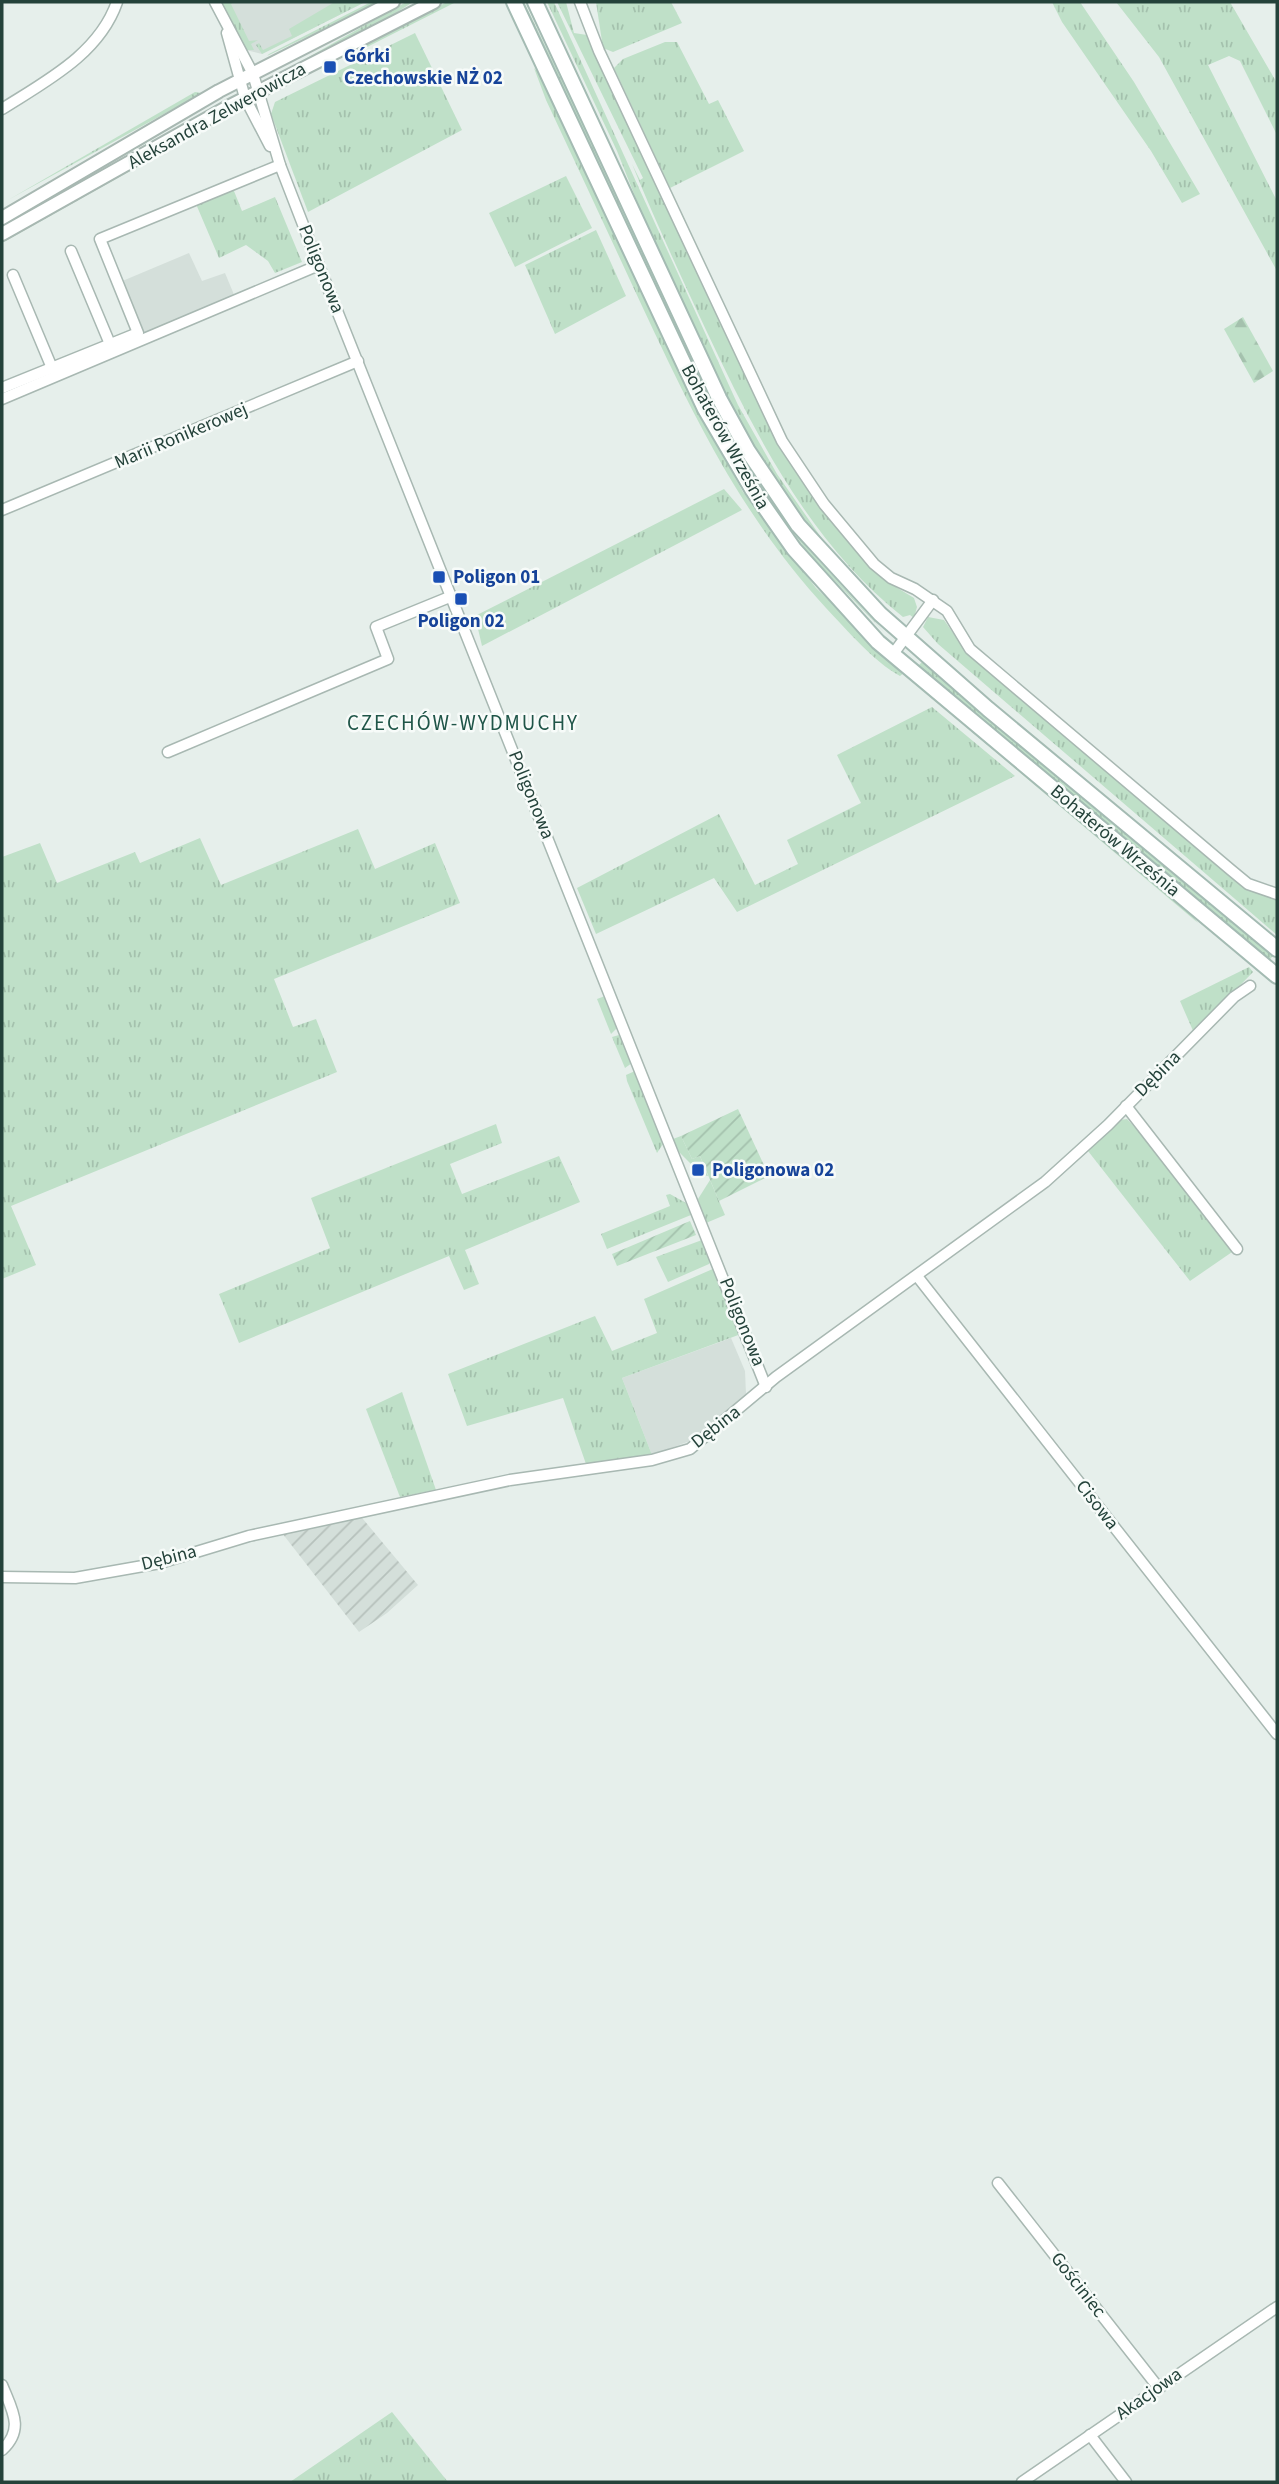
<svg xmlns="http://www.w3.org/2000/svg" width="1279" height="2484" viewBox="0 0 1279 2484" font-family="'Source Sans 3',sans-serif">
	<style>
		.built { fill: #d4dfda }
		.industrial { fill: url(#industrial-furrows) }
		.grass { fill: url(#grass-tufts) }
		.forest { fill: url(#forest-firs) }
		.garden { fill: url(#garden-furrows) }
		.lines { fill: none; stroke-linecap: round; stroke-linejoin: round }
		.minor-casing { stroke: #a8b8b2; stroke-width: 13 }
		.tertiary-casing { stroke: #a8b8b2; stroke-width: 16 }
		.secondary-casing { stroke: #a4bbb3; stroke-width: 18 }
		.minor { stroke: #fff; stroke-width: 10 }
		.tertiary { stroke: #fff; stroke-width: 12 }
		.secondary { stroke: #fff; stroke-width: 14 }
		.transit-dot { fill: #1a4fb4; stroke: #f7fbf9; stroke-width: 2.5 }
		.labels { text-anchor: middle; dominant-baseline: central; stroke-width: 5; stroke-linejoin: round; paint-order: stroke }
		.transit-label { font-size: 19px; font-weight: bold; fill: #164399; stroke: #f7fbf9; text-anchor: start }
		.street-label { font-size: 19px; fill: #24423a; stroke: #f7fbf9 }
		.neighbourhood-label { font-size: 21px; letter-spacing: 2px; fill: #1f5548; stroke: #f7fbf9 }
	</style>
	<defs>
		<pattern id="industrial-furrows" width="10" height="10" patternUnits="userSpaceOnUse" patternTransform="scale(1.75)"><rect width="10" height="10" fill="#d4dfda"/><path d="M-1 1l2-2M0 10L10 0M9 11l2-2" fill="none" stroke="#b6c1bc"/></pattern>
		<pattern id="grass-tufts" width="24" height="20" patternUnits="userSpaceOnUse" patternTransform="scale(1.75)"><rect width="24" height="20" fill="#bfe0c8"/><path d="M3 7l-1-3M5 7V3M7 7l1-3M15 17l-1-3M17 17v-4M19 17l1-3" fill="none" stroke="#a4c1ad"/></pattern>
		<pattern id="forest-firs" width="22" height="20" patternUnits="userSpaceOnUse" patternTransform="scale(1.75)"><rect width="22" height="20" fill="#bfe0c8"/><path d="M5 1l3.5 6h-7zM16 11l3.5 6h-7z" fill="#a4c1ad"/></pattern>
		<pattern id="garden-furrows" width="10" height="10" patternUnits="userSpaceOnUse" patternTransform="scale(1.75)"><rect width="10" height="10" fill="#bfe0c8"/><path d="M-1 1l2-2M0 10L10 0M9 11l2-2" fill="none" stroke="#a4c1ad"/></pattern>
	</defs>
	<rect width="100%" height="100%" fill="#e6efeb"/>
	<g class="built">
		<path d="M224,2H365L262,54L246,50Z"/>
		<path d="M189,253L202,281L225,273L235,297L142,335L120,282Z"/>
		<path d="M731,1338L745,1371L746,1394L698,1438L652,1455L622,1378Z"/>
	</g>
	<path class="industrial" d="M358,1513L418,1585L387,1613L359,1632L282,1533Z"/>
	<g class="grass">
		<path d="M220,2H234L231,4L249,41L258,40L251,44L254,50H246Z"/>
		<path d="M365,2L262,54L256,45L259,43L263,50L292,36L289,29L333,3Z"/>
		<path d="M371,2H380L267,56L269,54Z"/>
		<path d="M406,2H413L380,23L277,75Z"/>
		<path d="M447,2H456L367,47L365,43Z"/>
		<path d="M521,2H524L740,448L782,515L810,551L885,633L808,553L724,434Z"/>
		<path d="M547,2H554L738,405L777,474L832,553L822,548L762,462L741,425L650,234L617,151Z"/>
		<path d="M557,2H566L574,33L587,35L770,428L821,508L851,546L886,581L914,598L917,607L914,618L910,615L903,617C810,543 756,436 706,330C680,275 655,220 632,164L640,180L643,178Z"/>
		<path d="M596,2H671L682,23L613,52L603,48Z"/>
		<path d="M1052,2H1080L1134,82L1200,194L1182,203L1151,151L1062,22Z"/>
		<path d="M1116,2H1230L1277,83V135L1240,61L1229,56L1208,65L1277,201V271L1159,57Z"/>
		<path d="M415,33L462,130L308,212L271,114L275,102Z"/>
		<path d="M665,42H677L709,104L718,100L744,151L670,188L614,68L623,59Z"/>
		<path d="M534,68L541,75L701,415L743,492L816,588L905,672L900,676C873,661 848,631 826,608C741,515 695,419 642,306C610,237 578,168 546,100Z"/>
		<path d="M195,92L202,93L8,200Z"/>
		<path d="M214,100L215,102L2,228V226Z"/>
		<path d="M226,113L228,116L2,243V241Z"/>
		<path d="M566,176L592,228L515,267L489,213Z"/>
		<path d="M230,181L242,211L275,197L302,262L275,273L268,261L246,245L219,258L193,197Z"/>
		<path d="M596,230L626,296L555,334L525,265Z"/>
		<path d="M724,489L742,510L482,646L475,616Z"/>
		<path d="M928,617L944,620L965,650L1235,879L1252,891L1277,899V935L938,644L923,627Z"/>
		<path d="M922,662L1273,956L1268,961L917,667Z"/>
		<path d="M932,707L1015,776L737,912L714,878L596,934L577,888L719,814L755,885L798,864L787,840L861,803L837,755Z"/>
		<path d="M972,732L983,738L1183,905L1198,923Z"/>
		<path d="M358,829L375,869L435,843L460,903L274,979L293,1027L316,1019L337,1072L11,1206L36,1265L2,1279V857L40,843L57,883L135,852L140,863L200,838L221,885Z"/>
		<path d="M1249,967L1253,972L1194,1033L1180,1001Z"/>
		<path d="M605,996L618,1027L611,1034L597,999Z"/>
		<path d="M619,1035L632,1063L625,1068L612,1037Z"/>
		<path d="M635,1071L663,1144L657,1153L627,1081L626,1075Z"/>
		<path d="M1127,1119L1157,1151L1235,1250L1190,1281L1088,1151L1120,1120Z"/>
		<path d="M496,1124L502,1143L450,1164L462,1194L559,1156L580,1202L465,1250L479,1284L464,1290L449,1256L239,1343L219,1294L330,1248L311,1198Z"/>
		<path d="M681,1136L692,1159L700,1156L708,1176L701,1175L704,1171L697,1165L695,1168L679,1152L673,1139Z"/>
		<path d="M710,1180L725,1215L706,1223L698,1199Z"/>
		<path d="M670,1194L686,1203L691,1215L607,1249L601,1234L670,1206L666,1195Z"/>
		<path d="M702,1240L711,1260L709,1264L668,1282L656,1257Z"/>
		<path d="M715,1268L741,1334L622,1378L652,1455L586,1464L563,1398L467,1426L448,1374L595,1316L612,1351L657,1333L644,1299Z"/>
		<path d="M402,1392L436,1490L400,1497L366,1409Z"/>
		<path d="M392,2412L448,2482H290Z"/>
	</g>
	<path class="forest" d="M1243,317L1273,371L1254,383L1224,329Z"/>
	<g class="garden">
		<path d="M738,1109L769,1176L719,1201L700,1156L692,1159L681,1136Z"/>
		<path d="M690,1221L696,1235L617,1266L612,1254Z"/>
	</g>
	<g class="lines">
		<g class="minor-casing">
			<g id="minor">
				<path d="M215,2L253,74L280,165L316,258L766,1387"/>
				<path d="M580,2L599,51L782,441L824,504L874,564L891,578L915,589L947,611L970,649L1231,870L1248,884L1277,894"/>
				<path d="M227,33L245,98L270,146"/>
				<path d="M2,109C46,81 99,54 117,2"/>
				<path d="M71,251L110,344"/>
				<path d="M13,275L52,368"/>
				<path d="M2,388L138,333L100,239L280,165"/>
				<path d="M2,399L319,265"/>
				<path d="M2,510L358,361"/>
				<path d="M893,654L933,600"/>
				<path d="M168,752L388,659L376,627L452,596"/>
				<path d="M1126,1106L1237,1249"/>
				<path d="M917,1276L1277,1734"/>
				<path d="M2,1577L75,1578L160,1563L249,1536L510,1480L652,1460L690,1449L776,1377L1045,1182L1108,1125L1234,997L1250,986"/>
				<path d="M998,2183L1158,2387"/>
				<path d="M2,2385C12,2410 25,2429 2,2450"/>
				<path d="M1090,2435L1126,2482"/>
				<path d="M1022,2482L1277,2307"/>
			</g>
		</g>
		<g class="tertiary-casing">
			<g id="tertiary">
				<path d="M2,218L219,91L393,2"/>
				<path d="M2,234L228,107L434,2"/>
			</g>
		</g>
		<g class="secondary-casing">
			<g id="secondary">
				<path d="M514,2L705,409L752,489L794,549L878,642L1277,976"/>
				<path d="M535,2L719,398L748,451L798,525L880,614L988,709L1277,949"/>
			</g>
		</g>
		<use href="#minor" class="minor"/>
		<use href="#tertiary" class="tertiary"/>
		<use href="#secondary" class="secondary"/>
	</g>
	<g class="transit-dot">
		<rect x="323" y="60" width="14" height="14" rx="3.5"/>
		<rect x="432" y="570" width="14" height="14" rx="3.5"/>
		<rect x="454" y="592" width="14" height="14" rx="3.5"/>
		<rect x="691" y="1163" width="14" height="14" rx="3.5"/>
	</g>
	<g class="labels">
		<g class="transit-label">
			<text x="344" y="56">Górki<tspan x="344" dy="22">Czechowskie NŻ 02</tspan></text>
			<text x="453" y="577">Poligon 01</text>
			<text x="461" y="621" text-anchor="middle">Poligon 02</text>
			<text x="712" y="1170">Poligonowa 02</text>
		</g>
		<g class="street-label">
			<text transform="translate(217 116) rotate(-29)">Aleksandra Zelwerowicza</text>
			<text transform="translate(321 269) rotate(68)">Poligonowa</text>
			<text transform="translate(181 436) rotate(-23)">Marii Ronikerowej</text>
			<text transform="translate(725 437) rotate(61)">Bohaterów Września</text>
			<text transform="translate(531 795) rotate(68)">Poligonowa</text>
			<text transform="translate(1115 841) rotate(40)">Bohaterów Września</text>
			<text transform="translate(1158 1074) rotate(-45)">Dębina</text>
			<text transform="translate(742 1322) rotate(68)">Poligonowa</text>
			<text transform="translate(716 1427) rotate(-38)">Dębina</text>
			<text transform="translate(1097 1505) rotate(52)">Cisowa</text>
			<text transform="translate(169 1558) rotate(-14)">Dębina</text>
			<text transform="translate(1078 2285) rotate(52)">Gościniec</text>
			<text transform="translate(1149 2394) rotate(-35)">Akacjowa</text>
		</g>
		<g class="neighbourhood-label">
			<text x="463" y="723">CZECHÓW-WYDMUCHY</text>
		</g>
	</g>
	<rect width="1279" height="2484" fill="none" stroke="#24423a" stroke-width="7"/>
</svg>
